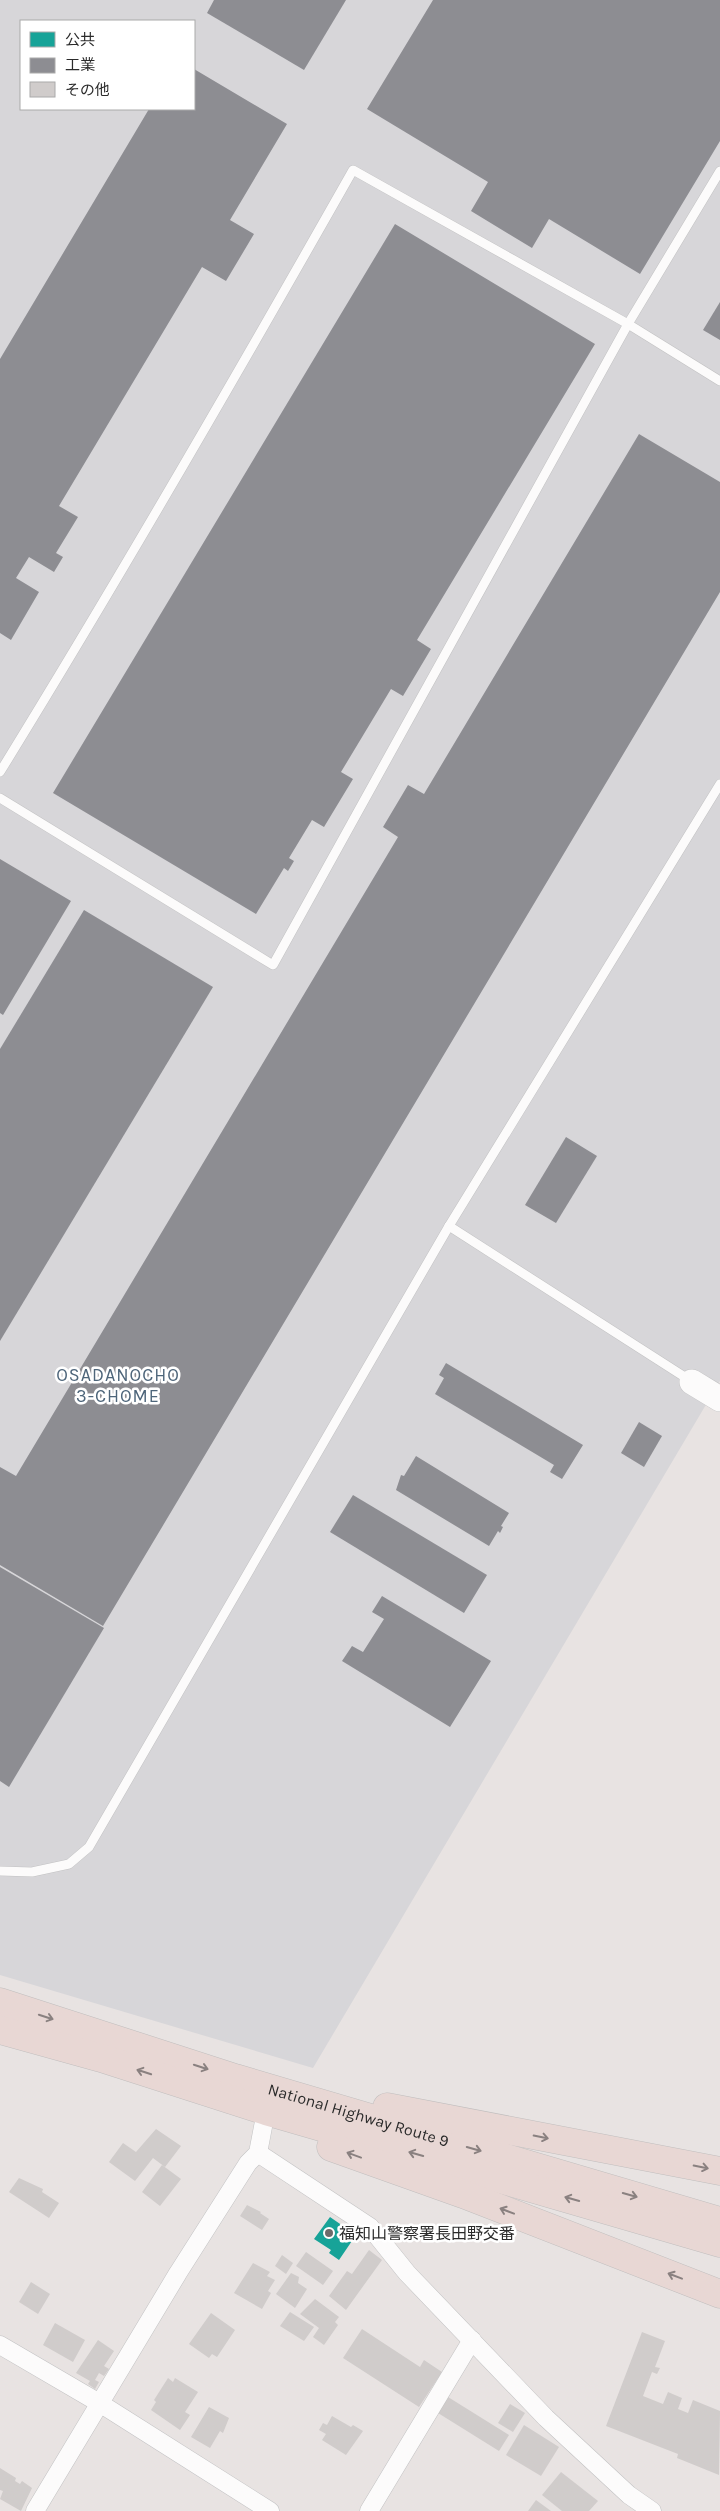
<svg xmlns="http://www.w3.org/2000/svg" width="720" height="2511" viewBox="0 0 720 2511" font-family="Karla,'Noto Sans JP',sans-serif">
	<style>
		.industrial { fill: #d7d6d9; fill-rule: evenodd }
		.public { fill: #17a398 }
		.industry { fill: #8d8d92 }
		.building { fill: #d0cccb }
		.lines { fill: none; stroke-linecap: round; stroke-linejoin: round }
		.lane-casing { stroke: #c2c2c3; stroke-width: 10 }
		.street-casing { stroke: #c2c2c3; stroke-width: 19 }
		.secondary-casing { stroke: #c2c2c3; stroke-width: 26 }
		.highway-casing { stroke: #c0bebe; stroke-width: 29 }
		.lane { stroke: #fcfbfb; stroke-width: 9 }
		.street { stroke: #fcfbfb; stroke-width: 18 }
		.secondary { stroke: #fcfbfb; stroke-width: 25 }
		.highway { stroke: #e8d7d4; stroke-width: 28 }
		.oneway { stroke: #8a8180 }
		.poi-dot { fill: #6d6b6b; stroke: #fff; stroke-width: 2 }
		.labels { text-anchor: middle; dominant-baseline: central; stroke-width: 5; stroke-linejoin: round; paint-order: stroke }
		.street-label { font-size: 16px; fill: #2b2b2b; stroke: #fff }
		.poi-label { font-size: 16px; fill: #2b2b2b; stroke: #fff; text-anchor: start }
		.neighbourhood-label { font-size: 18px; letter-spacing: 1px; fill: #4d657a; stroke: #fff }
	</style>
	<rect width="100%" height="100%" fill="#e8e3e2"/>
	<path class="industrial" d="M0,0H720V1381L313,2068L0,1975ZM21,21H194V109H21Z"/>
	<path class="public" d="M330,2217L356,2235L339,2260L329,2253L331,2250L314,2239Z"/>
	<g class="industry">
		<path d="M214,0H346L304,70L207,13Z"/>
		<path d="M433,0H720V141L640,274L549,219L532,248L471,211L488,182L367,109Z"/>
		<path d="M194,69L287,124L230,220L254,234L226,281L202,267L59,506L78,517L56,553L63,557L54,572L29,557L16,578L39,592L11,640L0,633V359L149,109H194Z"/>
		<path d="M395,224L595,344L417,640L431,649L403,696L391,689L341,772L353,779L324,827L312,820L289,858L294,861L288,871L284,868L256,914L53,793Z"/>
		<path d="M720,302V340L703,330Z"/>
		<path d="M639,434L720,482V592L103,1626L0,1565V1467L16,1476L398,837L383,827L408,785L424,794Z"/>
		<path d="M0,859L71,901L3,1015L0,1013Z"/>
		<path d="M84,910L213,987L0,1341V1049Z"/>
		<path d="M566,1137L597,1156L556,1223L525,1205Z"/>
		<path d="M446,1363L583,1445L562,1479L550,1472L554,1465L435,1394L444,1378L439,1375Z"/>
		<path d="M639,1422L662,1436L644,1467L621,1453Z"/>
		<path d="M416,1456L509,1513L501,1526L503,1527L500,1533L498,1531L489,1546L396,1490L401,1475L404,1476Z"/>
		<path d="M353,1495L487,1575L464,1613L330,1532Z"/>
		<path d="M0,1567L104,1628L9,1787L0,1781Z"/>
		<path d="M382,1596L491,1661L450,1727L342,1661L352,1646L363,1652L384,1619L372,1612Z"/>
	</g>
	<g class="building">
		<path d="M156,2129L181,2146L165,2167L153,2158L135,2181L109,2162L123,2143L136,2152Z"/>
		<path d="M162,2165L181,2179L160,2206L142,2192Z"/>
		<path d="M19,2178L43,2189L42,2192L59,2203L49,2218L9,2192Z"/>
		<path d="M247,2205L261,2212L260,2213L269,2219L262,2230L240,2216Z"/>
		<path d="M369,2250L382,2260L346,2310L329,2296L347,2271L352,2274Z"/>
		<path d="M306,2252L333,2271L323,2285L296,2266Z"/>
		<path d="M282,2255L293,2263L286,2274L275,2266Z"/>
		<path d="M253,2263L270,2272L267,2276L275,2280L268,2291L271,2293L262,2309L234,2293Z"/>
		<path d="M291,2273L299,2277L298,2283L307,2289L295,2308L276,2294Z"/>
		<path d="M31,2282L50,2294L38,2314L19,2302Z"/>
		<path d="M315,2299L339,2317L335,2322L338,2325L324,2345L313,2337L319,2328L300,2314Z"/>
		<path d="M290,2312L314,2327L304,2341L280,2326Z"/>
		<path d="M211,2313L235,2330L217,2357L212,2354L209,2358L189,2344Z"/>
		<path d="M55,2323L85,2340L73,2362L43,2345Z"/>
		<path d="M362,2329L420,2367L424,2360L442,2372L419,2407L343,2358Z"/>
		<path d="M642,2332L665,2341L655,2367L660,2368L657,2374L652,2372L643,2396L663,2404L668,2392L682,2398L678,2409L688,2413L693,2400L720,2411L719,2475L677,2458L678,2454L606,2426Z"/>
		<path d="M98,2340L114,2351L104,2366L109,2369L104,2376L99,2373L95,2380L99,2382L95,2389L88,2384L90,2381L76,2373Z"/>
		<path d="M168,2378L173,2382L175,2378L198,2392L185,2412L190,2415L180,2430L151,2410L156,2402L154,2400Z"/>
		<path d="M448,2397L509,2435L499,2451L438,2413Z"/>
		<path d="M510,2404L525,2413L513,2432L498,2423Z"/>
		<path d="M209,2407L229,2418L223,2433L220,2431L210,2448L191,2437Z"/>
		<path d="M332,2416L351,2427L353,2425L363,2431L346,2455L322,2440L326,2434L319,2430L323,2423L327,2425Z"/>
		<path d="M524,2425L559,2447L541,2476L506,2455Z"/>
		<path d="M0,2468L16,2478L15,2481L20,2484L22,2481L32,2488L21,2511L0,2499L3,2491L0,2490Z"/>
		<path d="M561,2472L598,2501L589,2511H562L542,2495Z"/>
		<path d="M536,2500L551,2511H528Z"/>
	</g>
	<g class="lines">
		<g class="lane-casing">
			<g id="lane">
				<path d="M0,772C122,574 238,373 353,170L628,324L720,381"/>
				<path d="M0,798L273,965L628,324L720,171"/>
				<path d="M449,1226L691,1381"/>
				<path d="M0,1871L32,1872L69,1864L89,1847L449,1226L720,784"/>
			</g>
		</g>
		<g class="street-casing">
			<g id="street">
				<path d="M258,2153L370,2227L407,2273L546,2418L629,2495L652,2511"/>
				<path d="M0,2345L101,2404L270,2511"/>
				<path d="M35,2511L178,2273L248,2163L258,2153L266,2111"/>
				<path d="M369,2511L472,2340"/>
			</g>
		</g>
		<g class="secondary-casing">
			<path id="secondary" d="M692,1382L720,1399"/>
		</g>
		<g class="highway-casing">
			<g id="highway">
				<path id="s1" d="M0,2002L235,2078L720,2221"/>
				<path d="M0,2030L101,2058L266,2111L720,2243"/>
				<path d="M387,2107L720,2171"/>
				<path d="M331,2147L463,2194L720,2294"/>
			</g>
		</g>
		<use href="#lane" class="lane"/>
		<use href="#street" class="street"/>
		<use href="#secondary" class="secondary"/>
		<use href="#highway" class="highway"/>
	</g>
	<defs><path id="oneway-shaft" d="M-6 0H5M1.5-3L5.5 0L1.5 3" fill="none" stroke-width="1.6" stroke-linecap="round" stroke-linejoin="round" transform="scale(1.25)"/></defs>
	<g class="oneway">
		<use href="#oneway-shaft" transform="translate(46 2017) rotate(18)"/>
		<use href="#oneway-shaft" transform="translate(201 2067) rotate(18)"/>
		<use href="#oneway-shaft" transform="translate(144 2072) rotate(-162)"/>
		<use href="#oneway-shaft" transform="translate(541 2137) rotate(11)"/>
		<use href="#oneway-shaft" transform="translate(474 2149) rotate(16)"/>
		<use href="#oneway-shaft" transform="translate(416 2154) rotate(-164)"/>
		<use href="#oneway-shaft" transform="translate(354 2155) rotate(-160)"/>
		<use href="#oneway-shaft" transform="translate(701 2167) rotate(11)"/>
		<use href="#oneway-shaft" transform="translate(630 2195) rotate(16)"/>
		<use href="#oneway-shaft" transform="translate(572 2199) rotate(-164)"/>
		<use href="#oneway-shaft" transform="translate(507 2211) rotate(-159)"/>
		<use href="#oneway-shaft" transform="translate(675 2276) rotate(-159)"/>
	</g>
	<circle class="poi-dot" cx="329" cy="2233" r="5"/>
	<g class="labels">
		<g class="street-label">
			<text stroke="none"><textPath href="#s1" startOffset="376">National Highway Route 9</textPath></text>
		</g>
		<g class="poi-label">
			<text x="339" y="2233">福知山警察署長田野交番</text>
		</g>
		<g class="neighbourhood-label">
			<text x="118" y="1375">OSADANOCHO<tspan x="118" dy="21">3-CHOME</tspan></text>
		</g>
	</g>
	<rect x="20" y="20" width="175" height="90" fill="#ffffff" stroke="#aaaaaa"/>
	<rect x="30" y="32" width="25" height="15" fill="#17a398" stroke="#aaaaaa"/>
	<text x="65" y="45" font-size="15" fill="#2b2b2b">公共</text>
	<rect x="30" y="58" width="25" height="15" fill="#8d8d92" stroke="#aaaaaa"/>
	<text x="65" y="70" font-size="15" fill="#2b2b2b">工業</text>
	<rect x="30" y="82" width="25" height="15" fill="#d0cccb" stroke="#aaaaaa"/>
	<text x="65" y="95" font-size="15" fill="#2b2b2b">その他</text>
</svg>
